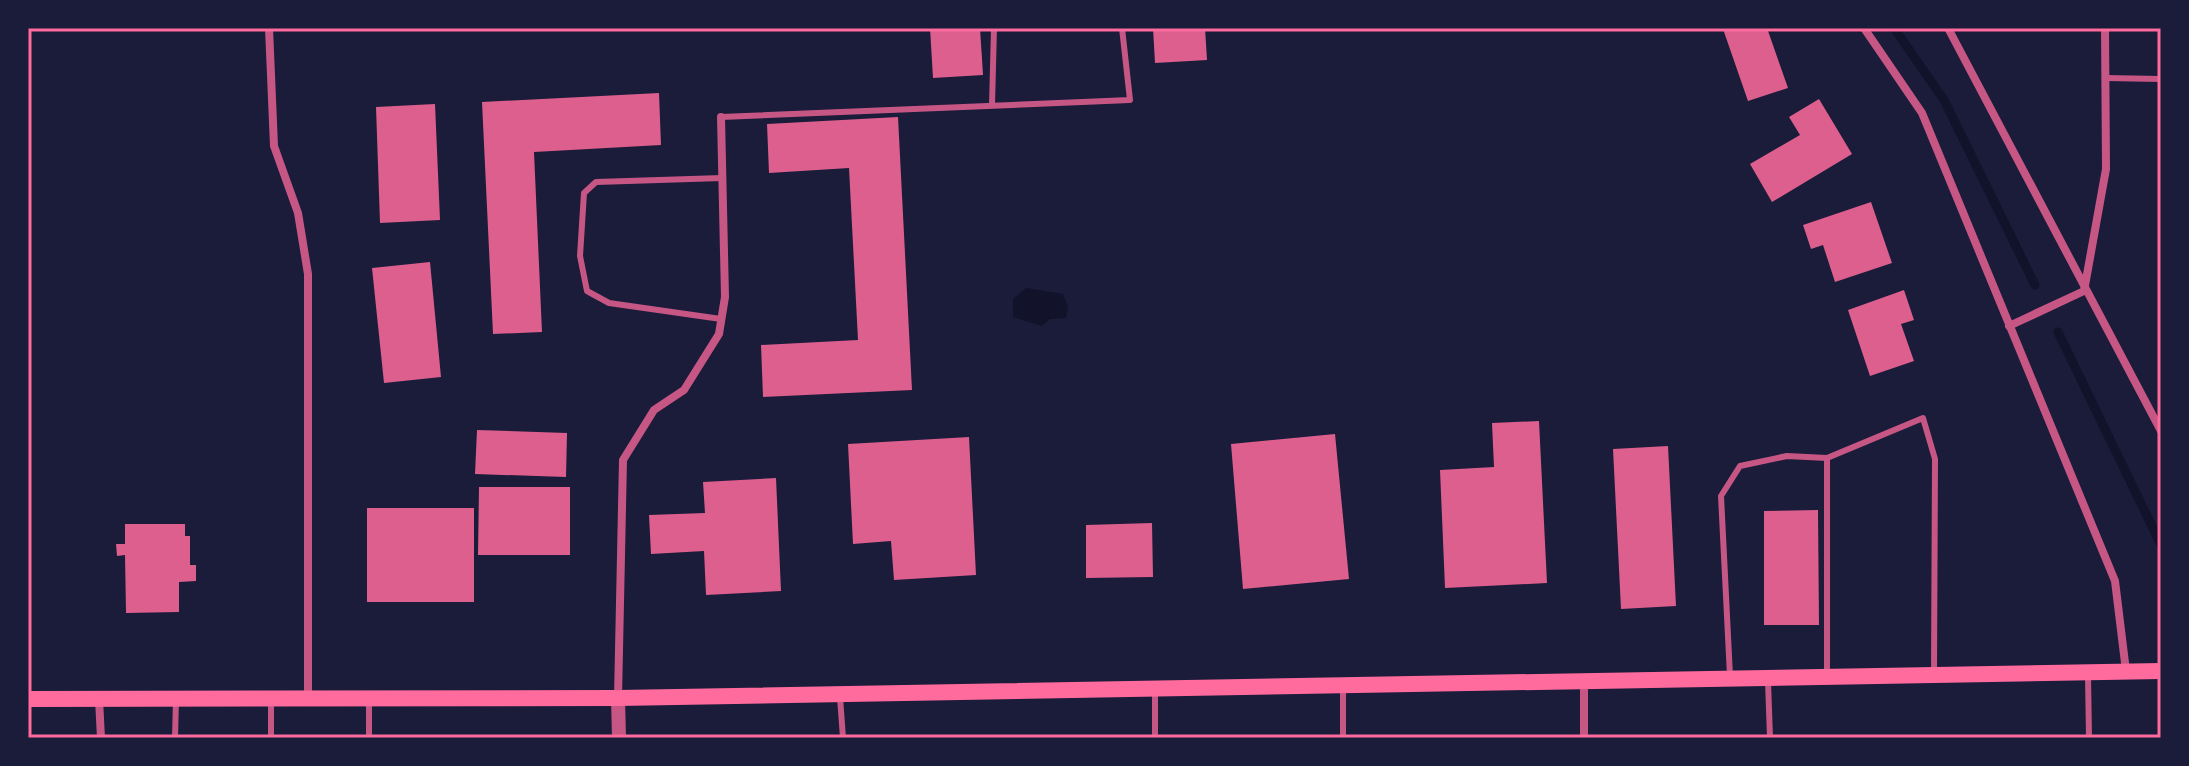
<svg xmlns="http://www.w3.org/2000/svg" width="2189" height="766" viewBox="0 0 2189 766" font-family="Bitter,serif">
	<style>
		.water { fill: #12122b }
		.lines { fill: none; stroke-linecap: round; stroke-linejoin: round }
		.stream { stroke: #12122b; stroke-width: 9 }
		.building { fill: #dd5f8e }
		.service { stroke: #c65784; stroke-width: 6 }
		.minor { stroke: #c65784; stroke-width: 8 }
		.tertiary { stroke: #c65784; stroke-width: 14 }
		.secondary { stroke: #ff6b9d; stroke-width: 16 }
		.neatline { fill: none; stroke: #ff6b9d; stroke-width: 3 }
	</style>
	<rect width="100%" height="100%" fill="#1b1b3a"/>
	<path class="water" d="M1026,288L1063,294L1068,306L1066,318L1050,319L1042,326L1013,317V299Z"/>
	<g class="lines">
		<g class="stream">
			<path d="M1894,28L1944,100L2035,285"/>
			<path d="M2058,332L2161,545"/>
		</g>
	</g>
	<g class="building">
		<path d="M930,28H980L983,75L933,78Z"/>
		<path d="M1153,28H1205L1207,60L1155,63Z"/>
		<path d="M1726,28H1767L1788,88L1748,101L1723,29Z"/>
		<path d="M659,93L661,145L534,152L542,332L493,334L482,102Z"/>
		<path d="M1819,99L1852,154L1772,202L1750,164L1800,135L1789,117Z"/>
		<path d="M435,104L440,220L380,223L376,107Z"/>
		<path d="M898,117L912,390L763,397L761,345L858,340L849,168L769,173L767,124Z"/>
		<path d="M1871,202L1892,263L1835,282L1823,245L1811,249L1803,225Z"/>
		<path d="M430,262L441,377L384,383L372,268Z"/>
		<path d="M1904,290L1914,320L1901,324L1914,361L1870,376L1848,310Z"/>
		<path d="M1539,421L1547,583L1445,588L1440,470L1494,467L1492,423Z"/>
		<path d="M477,430L567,433L566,477L475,474Z"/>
		<path d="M1335,434L1349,579L1243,589L1231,444Z"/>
		<path d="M969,437L976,575L894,580L891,541L853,544L848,444Z"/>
		<path d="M1668,446L1676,606L1621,609L1613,449Z"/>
		<path d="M776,478L781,591L706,595L704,551L651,554L649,515L705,513L703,482Z"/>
		<path d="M479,487H570V555H478Z"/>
		<rect x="367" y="508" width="107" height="94"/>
		<path d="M1818,510L1819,625H1764V511Z"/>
		<path d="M1152,523L1153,577L1086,578V525Z"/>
		<path d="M125,524H185V536H190V565H196V581L179,582V612L126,613L125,555L117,556L116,544H125Z"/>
	</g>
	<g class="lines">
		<g class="service">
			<path d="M2105,78L2161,79"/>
			<path d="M992,105L994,28"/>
			<path d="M721,117L1130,100L1122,28"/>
			<path d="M721,319L609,303L587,291L580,256L584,193L596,182L722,178"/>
			<path d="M2088,675L2089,738"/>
			<path d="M1730,676L1721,496L1740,466L1787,456L1827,458"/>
			<path d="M1827,677V458L1923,418L1935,459L1934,674"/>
			<path d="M1768,681L1770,738"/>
			<path d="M1155,692V738"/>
			<path d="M840,697L843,738"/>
			<path d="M175,738L176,699"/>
			<path d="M271,738V701"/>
			<path d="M369,738V702"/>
			<path d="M1343,738V689"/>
		</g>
		<g class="minor">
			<path d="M269,28L274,146L298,213L308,274V699"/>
			<path d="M1864,28L1922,113L2115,581L2126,671"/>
			<path d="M1948,28L2161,431"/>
			<path d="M2009,326L2084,291L2106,169L2105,28"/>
			<path d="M1584,681V738"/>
			<path d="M618,698L623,460L654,410L684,390L719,334L725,297L721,117"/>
			<path d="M99,699L101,738"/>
		</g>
		<path class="tertiary" d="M618,698L619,738"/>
		<path class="secondary" d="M28,699L618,698L2161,671"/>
	</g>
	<rect width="2189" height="766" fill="none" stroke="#1b1b3a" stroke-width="60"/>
	<rect x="30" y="30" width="2129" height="706" class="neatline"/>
</svg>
